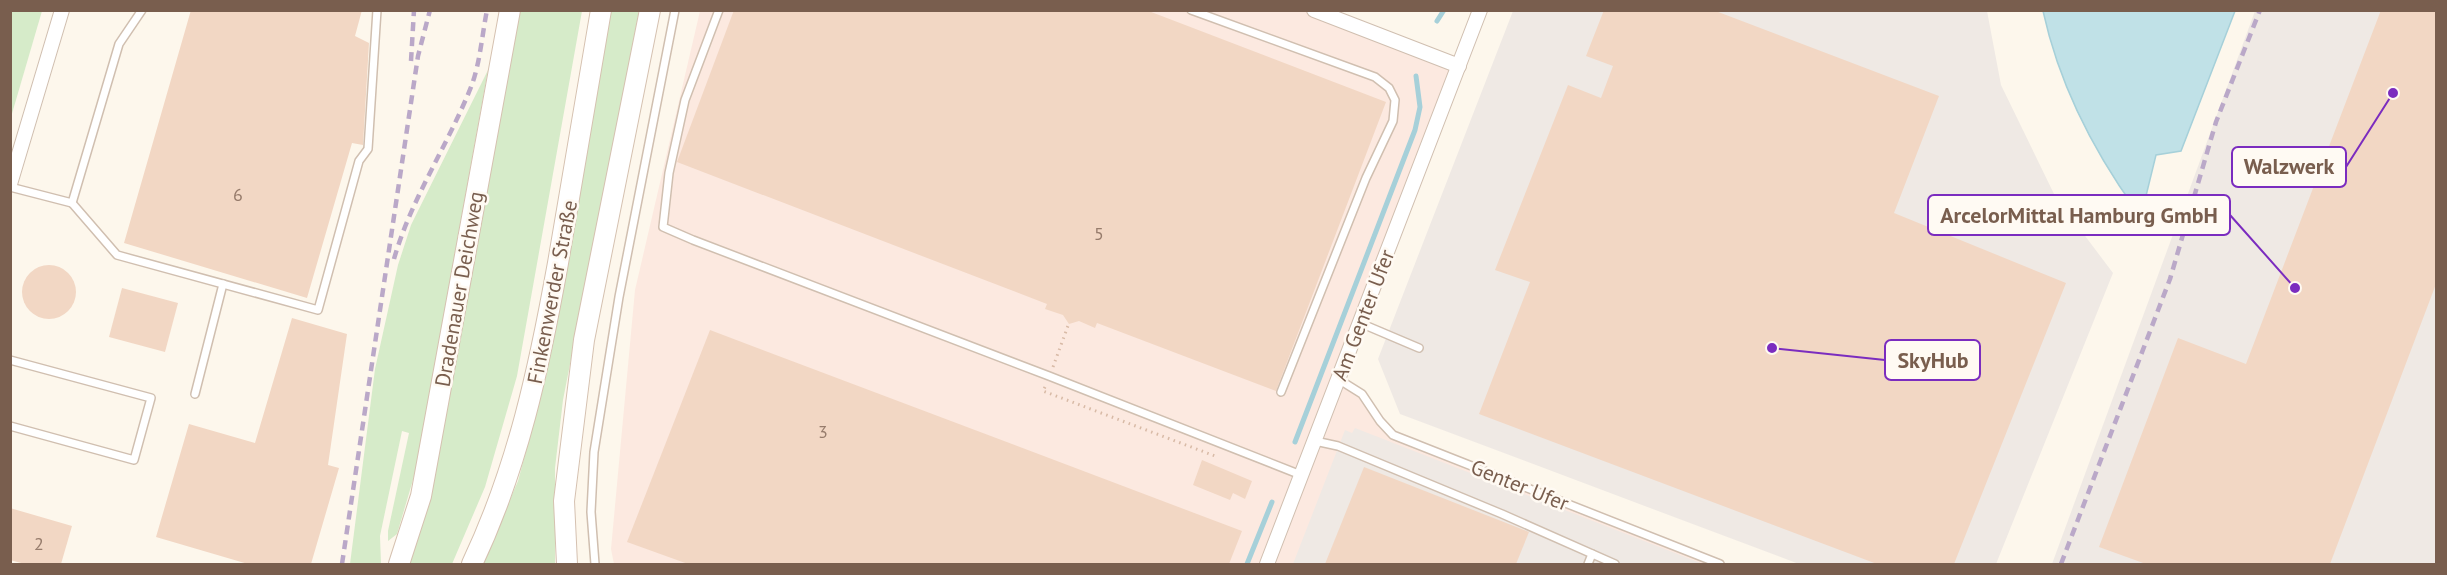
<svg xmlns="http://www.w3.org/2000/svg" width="2447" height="575" viewBox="0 0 2447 575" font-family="'PT Sans',sans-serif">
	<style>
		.commercial { fill: #fce9e0 }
		.industrial { fill: #efe9e4 }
		.green { fill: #d6ebc9 }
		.water { fill: #c0e1e7; stroke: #a6d0d9; stroke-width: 1.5 }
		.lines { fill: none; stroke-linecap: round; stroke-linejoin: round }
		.stream { stroke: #a6d0d9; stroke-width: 5 }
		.building { fill: #f2d7c4 }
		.lane-casing { stroke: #d0bfb0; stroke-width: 10 }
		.street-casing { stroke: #d0bfb0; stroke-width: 16 }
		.secondary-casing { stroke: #d5c1b0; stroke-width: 22 }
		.path { stroke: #d8baa6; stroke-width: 3; stroke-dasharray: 1.5 4.5; stroke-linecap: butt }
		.lane { stroke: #fff; stroke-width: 7 }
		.street { stroke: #fff; stroke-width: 14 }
		.secondary { stroke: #fff; stroke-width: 20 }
		.rail { stroke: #baa8c8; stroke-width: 4.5; stroke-dasharray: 9 6; stroke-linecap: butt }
		.labels { text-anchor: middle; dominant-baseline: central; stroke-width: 5; stroke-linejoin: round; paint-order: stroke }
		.number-label { font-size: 18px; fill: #977c6c }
		.street-label { font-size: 21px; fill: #795e4e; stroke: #fffaf3 }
		.leader { fill: none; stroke: #7b2cbf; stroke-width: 2 }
		.callout-dot { fill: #7b2cbf; stroke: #fffaf3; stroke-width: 2 }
		.callout { fill: #fffaf3; stroke: #7b2cbf; stroke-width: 2 }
		.callout-label { font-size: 22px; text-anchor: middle; font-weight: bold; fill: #795e4e }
	</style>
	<rect width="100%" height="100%" fill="#fdf7ec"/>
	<path class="commercial" d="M1301,10L1459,66L1338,379L1359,394L1385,420L1395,436L1708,564H614L611,549L635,290L700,11Z"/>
	<g class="industrial">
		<path d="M1513,11H1987L2001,85L2055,196L2113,273L1996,564H1799L1400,414L1378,359Z"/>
		<path d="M2255,11H2436V564H2052Z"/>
		<path d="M1355,428L1703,564H1293L1345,430L1352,433Z"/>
	</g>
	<g class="green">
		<path d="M11,10L42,11L11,117L10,11Z"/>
		<path d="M519,11H582L517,376L485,487L452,564H409L429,499Z"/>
		<path d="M610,11H639L563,400L555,468V564H482L518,481L547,373Z"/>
		<path d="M488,70L415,473L397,534L388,541V531L409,433L402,431L380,536L381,564H350L375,369L398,265L411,225Z"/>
	</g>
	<path class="water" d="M2043,11H2235L2181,151L2156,155L2144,204L2136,210C2092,149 2059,84 2043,11Z"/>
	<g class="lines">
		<g class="stream">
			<path d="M1437,21L1444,10"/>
			<path d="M1295,442L1415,130L1420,107L1416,76"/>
			<path d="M1247,564L1272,502"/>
		</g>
	</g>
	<g class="building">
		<path d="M191,10H362L355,36L369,43L363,145L352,143L307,298L124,243Z"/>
		<path d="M734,10H1146L1386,102L1276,391L1097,323L1095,328L1079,321L1069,324L1063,315L1045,309L1047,304L677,162Z"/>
		<path d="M1604,10H1713L1939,96L1894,213L2066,283L1954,564H1877L1479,414L1530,282L1495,270L1568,85L1601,98L1613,66L1586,56Z"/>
		<path d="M2381,10H2436V284L2330,564H2146L2099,547L2178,338L2246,364Z"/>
		<circle cx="49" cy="292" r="27"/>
		<path d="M122,288L178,303L165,352L109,337Z"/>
		<path d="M292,318L347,334L328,465L339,468L311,564H248L156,537L189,424L255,443Z"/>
		<path d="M710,330L1242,531L1229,564H688L627,542Z"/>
		<path d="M1202,460L1252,481L1245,499L1233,493L1230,500L1193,485Z"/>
		<path d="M1364,467L1529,532L1516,564H1325Z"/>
		<path d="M10,508L72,526L61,564H25L10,560Z"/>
	</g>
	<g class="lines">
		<g class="lane-casing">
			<g id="lane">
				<path d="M719,10L685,100L669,173L663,227L693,240L1049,376L1301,475"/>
				<path d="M1191,10L1375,77L1389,88L1395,100L1393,121L1366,178L1281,392"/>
				<path d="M10,187L72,203L119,44L142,10"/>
				<path d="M72,203L117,255L318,310L359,161L368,149L377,10"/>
				<path d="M1360,323L1419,348"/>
				<path d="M10,360L151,398L134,460L10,426"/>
				<path d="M1338,379L1362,394L1380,421L1393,435L1720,564"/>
				<path d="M195,394L223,284"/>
				<path d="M1315,441L1338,446L1502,514L1615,564"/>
				<path d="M595,564L591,512L594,452L619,297L675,10"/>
				<path d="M1588,564L1592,554"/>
			</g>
		</g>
		<g class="street-casing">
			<g id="street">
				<path d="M1314,10L1459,66"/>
				<path d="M10,184L62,10"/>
				<path d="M1267,564L1480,10"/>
			</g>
		</g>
		<g class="secondary-casing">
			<g id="secondary">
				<path d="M399,564L421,496L510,10"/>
				<path d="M472,564C518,467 539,368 558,263C573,179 586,94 601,10"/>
				<path d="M567,564L564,501L584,340L650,10"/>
			</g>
		</g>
		<g class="path">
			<path d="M1053,367L1069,323"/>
			<path d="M1045,387L1043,391L1215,456"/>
		</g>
		<use href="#lane" class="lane"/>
		<use href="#street" class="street"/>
		<use href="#secondary" class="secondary"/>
		<g class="rail">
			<path d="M411,61L414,10"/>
			<path d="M394,259C411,199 448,145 471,87C480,64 482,35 487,10"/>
			<path d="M342,564L418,56L430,10"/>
			<path d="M2061,564L2170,279L2216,122L2260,10"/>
		</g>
	</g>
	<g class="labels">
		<g class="number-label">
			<text x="238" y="194">6</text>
			<text x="1099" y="233">5</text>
			<text x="823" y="431">3</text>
			<text x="39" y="543">2</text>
		</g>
		<g class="street-label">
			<text transform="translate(459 289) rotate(-80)">Dradenauer Deichweg</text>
			<text transform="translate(552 292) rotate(-79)">Finkenwerder Straße</text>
			<text transform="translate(1363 315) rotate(-69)">Am Genter Ufer</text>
			<text transform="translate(1520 485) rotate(22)">Genter Ufer</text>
		</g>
	</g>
	<path class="leader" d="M2393 93L2346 167M2295 288L2230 215M1772 348L1885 360"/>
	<g class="callout-dot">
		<circle cx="2393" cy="93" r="6"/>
		<circle cx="2295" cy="288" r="6"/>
		<circle cx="1772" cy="348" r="6"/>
	</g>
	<g class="callout">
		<rect x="2232" y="147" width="114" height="40" rx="6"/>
		<rect x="1928" y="195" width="302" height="40" rx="6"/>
		<rect x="1885" y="340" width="95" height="40" rx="6"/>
	</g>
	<g class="callout-label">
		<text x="2289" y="174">Walzwerk</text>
		<text x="2079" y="223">ArcelorMittal Hamburg GmbH</text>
		<text x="1933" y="368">SkyHub</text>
	</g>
	<rect width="2447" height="575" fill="none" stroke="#795e4e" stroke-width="24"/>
</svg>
